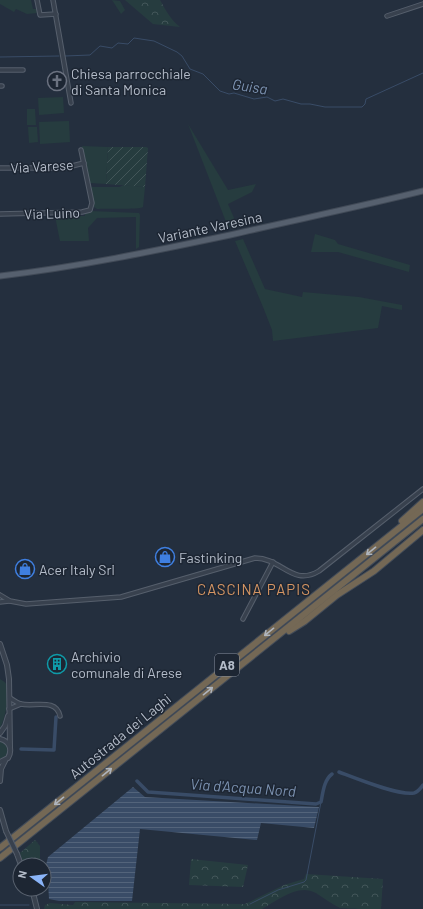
<svg xmlns="http://www.w3.org/2000/svg" width="423" height="909" viewBox="0 0 423 909" font-family="Barlow,sans-serif">
	<style>
		.green { fill: #263c3f }
		.forest { fill: url(#forest-crowns) }
		.garden { fill: url(#garden-furrows) }
		.water { fill: url(#water-rules) }
		.lines { fill: none; stroke-linecap: round; stroke-linejoin: round }
		.stream { stroke: #394c67; stroke-width: 1 }
		.canal { stroke: #394c67; stroke-width: 3.5 }
		.minor-casing { stroke: #565f6c; stroke-width: 5.5 }
		.tertiary-casing { stroke: #565f6c; stroke-width: 6 }
		.primary-casing { stroke: #414a57; stroke-width: 7 }
		.motorway-casing { stroke: #434c59; stroke-width: 8 }
		.minor { stroke: #38414e; stroke-width: 3.5 }
		.tertiary { stroke: #38414e; stroke-width: 4 }
		.primary { stroke: #56606e; stroke-width: 5 }
		.motorway { stroke: #746855; stroke-width: 6 }
		.tertiary-bridge-casing { stroke: #565f6c; stroke-width: 6; stroke-linecap: butt }
		.tertiary-bridge { stroke: #38414e; stroke-width: 4 }
		.oneway { stroke: #aeb4bd }
		.labels { text-anchor: middle; dominant-baseline: central; stroke-width: 3; stroke-linejoin: round; paint-order: stroke }
		.shield { fill: #1d2633; stroke: #878f9c; stroke-width: 1 }
		.shield-label { font-size: 13px; font-weight: bold; fill: #b4bcc9 }
		.poi-label { font-size: 14px; fill: #b4bcc9; stroke: #1d2633; text-anchor: start }
		.street-label { font-size: 14px; fill: #b4bcc9; stroke: #1d2633 }
		.water-label { font-size: 15px; font-style: italic; fill: #7c92b1; stroke: #1d2633 }
		.neighbourhood-label { font-size: 15px; letter-spacing: 1px; fill: #d59563; stroke: #1d2633 }
	</style>
	<defs>
		<pattern id="forest-crowns" width="20" height="18" patternUnits="userSpaceOnUse"><rect width="20" height="18" fill="#263c3f"/><path d="M2 6a3 3 0 1 1 6 0M12 15a3 3 0 1 1 6 0" fill="none" stroke="#435659"/></pattern>
		<pattern id="garden-furrows" width="10" height="10" patternUnits="userSpaceOnUse"><rect width="10" height="10" fill="#263c3f"/><path d="M-1 1l2-2M0 10L10 0M9 11l2-2" fill="none" stroke="#435659"/></pattern>
		<pattern id="water-rules" width="6" height="5" patternUnits="userSpaceOnUse"><rect width="6" height="5" fill="#394c67"/><path d="M0 2.5h6" fill="none" stroke="#53647b"/></pattern>
	</defs>
	<rect width="100%" height="100%" fill="#242f3e"/>
	<g class="green">
		<path d="M0,0H31L33,9H36L37,13L27,14L16,9L14,12L0,4Z"/>
		<path d="M112,0L120,1L125,10L121,14Z"/>
		<path d="M63,97L64,113L39,115L38,98Z"/>
		<path d="M27,109H35L36,125H27Z"/>
		<path d="M69,121L70,142L40,144L39,122Z"/>
		<path d="M188,124L228,190L256,184L252,192L228,204L237,225L228,227Z"/>
		<path d="M28,127H37L38,142L29,143Z"/>
		<path d="M82,146L108,147L106,184L90,183Z"/>
		<path d="M124,185L145,187L143,207C138,210 105,208 97,209L94,207V203L91,187H119Z"/>
		<path d="M91,211L139,213L140,215L139,247L136,249V217L97,218L88,228L89,241H60L55,216H85V213H89Z"/>
		<path d="M315,234L335,240L338,244L410,265L409,272L338,252H311Z"/>
		<path d="M243,239L265,289L302,297L303,292L359,297L402,305V310L382,306L378,328L273,341L272,330L263,307L235,241Z"/>
		<path d="M0,679C3,681 6,682 7,686C10,696 5,719 0,728Z"/>
		<path d="M0,741L6,745C9,752 7,757 0,759Z"/>
	</g>
	<g class="forest">
		<path d="M125,0H160C166,11 171,20 180,27L153,24Z"/>
		<path d="M35,840L40,846V865H24L20,853Z"/>
		<path d="M191,859L248,865L243,887L189,885Z"/>
		<path d="M306,874L383,879L381,909C372,909 347,909 340,908C332,904 324,898 316,893C298,883 278,900 262,909H44L45,905L50,903L73,905L75,902L245,904L284,885L304,879Z"/>
	</g>
	<path class="garden" d="M108,147H146L148,148L145,187L106,184Z"/>
	<path class="water" d="M133,787L145,797L319,807L314,828L261,823L257,840L140,829L132,901H59L49,899L47,866L46,865L48,857Z"/>
	<g class="lines">
		<g class="stream">
			<path d="M65,56L90,55L100,46L112,48L118,43L128,44L134,38L154,41L177,52L182,56L190,69L203,74L220,91L229,94L234,93L254,99L267,97L275,101L283,99L301,104H310L325,107H362L365,104L366,99L423,73"/>
			<path d="M0,57L59,56"/>
			<path d="M250,904L278,890L304,882L306,880L321,802"/>
			<path d="M0,905H29"/>
		</g>
		<g class="canal">
			<path d="M21,749L54,750L56,717"/>
			<path d="M339,772C355,778 399,796 414,793C418,792 420,789 423,785"/>
			<path d="M137,781L148,792L316,804L321,802C323,792 324,780 332,774"/>
		</g>
		<g class="minor-casing">
			<g id="minor">
				<path d="M37,0L40,15L56,14"/>
				<path d="M53,0L71,103"/>
				<path d="M387,16L423,4"/>
				<path d="M0,70H23"/>
				<path d="M0,86H2"/>
				<path d="M0,168H64L84,163"/>
				<path d="M0,214L82,212L90,210L92,203L81,150"/>
				<path d="M0,595L10,601L26,604L121,597L255,558C282,558 292,587 319,571L423,489"/>
				<path d="M0,602L9,601"/>
				<path d="M243,619L273,562"/>
				<path d="M10,698C13,700 17,703 21,704C35,707 56,698 60,716"/>
				<path d="M9,709L21,704"/>
			</g>
		</g>
		<g class="tertiary-casing">
			<g id="tertiary">
				<path d="M0,644L7,665L9,679L10,747"/>
				<path d="M0,733L5,726L8,716"/>
				<path d="M0,739C9,741 13,749 8,758L0,762"/>
				<path d="M0,781L1,769L5,761"/>
				<path d="M0,810L6,831"/>
				<path d="M17,854L21,865"/>
				<path d="M32,889L37,909"/>
			</g>
		</g>
		<g class="primary-casing">
			<path id="primary" d="M0,276C78,267 154,251 230,235C295,220 359,207 423,191"/>
		</g>
		<g class="motorway-casing">
			<g id="motorway">
				<path d="M402,521L423,502"/>
				<path d="M289,631L305,621L337,595L374,571L423,530"/>
				<path d="M0,848L423,509"/>
				<path d="M0,858L423,519"/>
			</g>
		</g>
		<use href="#minor" class="minor"/>
		<use href="#tertiary" class="tertiary"/>
		<use href="#primary" class="primary"/>
		<use href="#motorway" class="motorway"/>
		<g class="tertiary-bridge-casing">
			<path id="tertiary-bridge" d="M6,831L17,854"/>
		</g>
		<use href="#tertiary-bridge" class="tertiary-bridge"/>
	</g>
	<defs><path id="oneway-shaft" d="M-6 0H5M1.5-3L5.5 0L1.5 3" fill="none" stroke-width="1.6" stroke-linecap="round" stroke-linejoin="round"/></defs>
	<g class="oneway">
		<use href="#oneway-shaft" transform="translate(371 551) rotate(141)"/>
		<use href="#oneway-shaft" transform="translate(269 632) rotate(141)"/>
		<use href="#oneway-shaft" transform="translate(208 691) rotate(-39)"/>
		<use href="#oneway-shaft" transform="translate(107 772) rotate(-39)"/>
		<use href="#oneway-shaft" transform="translate(59 801) rotate(141)"/>
	</g>
	<defs>
		<g id="church-ring" transform="scale(1)"><circle r="9.5" fill="#1d2633" stroke="#6b7280" stroke-width="1.5"/><path d="M-1.2-6h2.4v3.5h3.3v2.4h-3.3V6h-2.4V-.1h-3.3v-2.4h3.3Z" fill="#6b7280"/></g>
		<g id="shop-ring" transform="scale(1)"><circle r="9.5" fill="#1d2633" stroke="#3f7fe0" stroke-width="1.5"/><path d="M-5-2.5h2.3a2.7 3.5 0 0 1 5.4 0H5L5.5 6h-11ZM-1.5-2.5h3a1.5 2.3 0 0 0-3 0Z" fill="#3f7fe0"/></g>
		<g id="building-ring" transform="scale(1)"><circle r="9.5" fill="#1d2633" stroke="#0f9aa8" stroke-width="1.5"/><path d="M-4-6H4V6H1V3H-1V6H-4ZM-2.5-4.3h1.7v1.8h-1.7ZM.8-4.3h1.7v1.8H.8ZM-2.5-1h1.7V.8h-1.7ZM.8-1h1.7V.8H.8Z" fill="#0f9aa8"/></g>
	</defs>
	<g fill-rule="evenodd">
		<use href="#church-ring" x="57" y="81"/>
		<use href="#shop-ring" x="165" y="557"/>
		<use href="#shop-ring" x="25" y="569"/>
		<use href="#building-ring" x="57" y="664"/>
	</g>
	<g class="labels">
		<rect class="shield" x="215" y="654" width="24" height="22" rx="3"/>
		<g class="shield-label">
			<text x="227" y="665">A8</text>
		</g>
		<g class="poi-label">
			<text x="71" y="73">Chiesa parrocchiale<tspan x="71" dy="16">di Santa Monica</tspan></text>
			<text x="179" y="557">Fastinking</text>
			<text x="39" y="569">Acer Italy Srl</text>
			<text x="71" y="656">Archivio<tspan x="71" dy="16">comunale di Arese</tspan></text>
		</g>
		<g class="street-label">
			<text transform="translate(42 166) rotate(-3)">Via Varese</text>
			<text transform="translate(52 213) rotate(-2)">Via Luino</text>
			<text transform="translate(210 227) rotate(-12)">Variante Varesina</text>
			<text transform="translate(120 736) rotate(-39)">Autostrada dei Laghi</text>
		</g>
		<g class="water-label">
			<text transform="translate(250 86) rotate(9)">Guisa</text>
			<text transform="translate(243 787) rotate(4)">Via d'Acqua Nord</text>
		</g>
		<g class="neighbourhood-label">
			<text x="254" y="589">CASCINA PAPIS</text>
		</g>
	</g>
	<g transform="translate(32 877) rotate(284)"><circle r="19" fill="#1d2633" stroke="#59626f"/>
	<path d="M0-3L7 15L0 10L-7 15Z" fill="#8ab4f8"/>
	<text y="-6" font-size="11" font-weight="bold" text-anchor="middle" fill="#b4bcc9">N</text>
	</g>
</svg>
